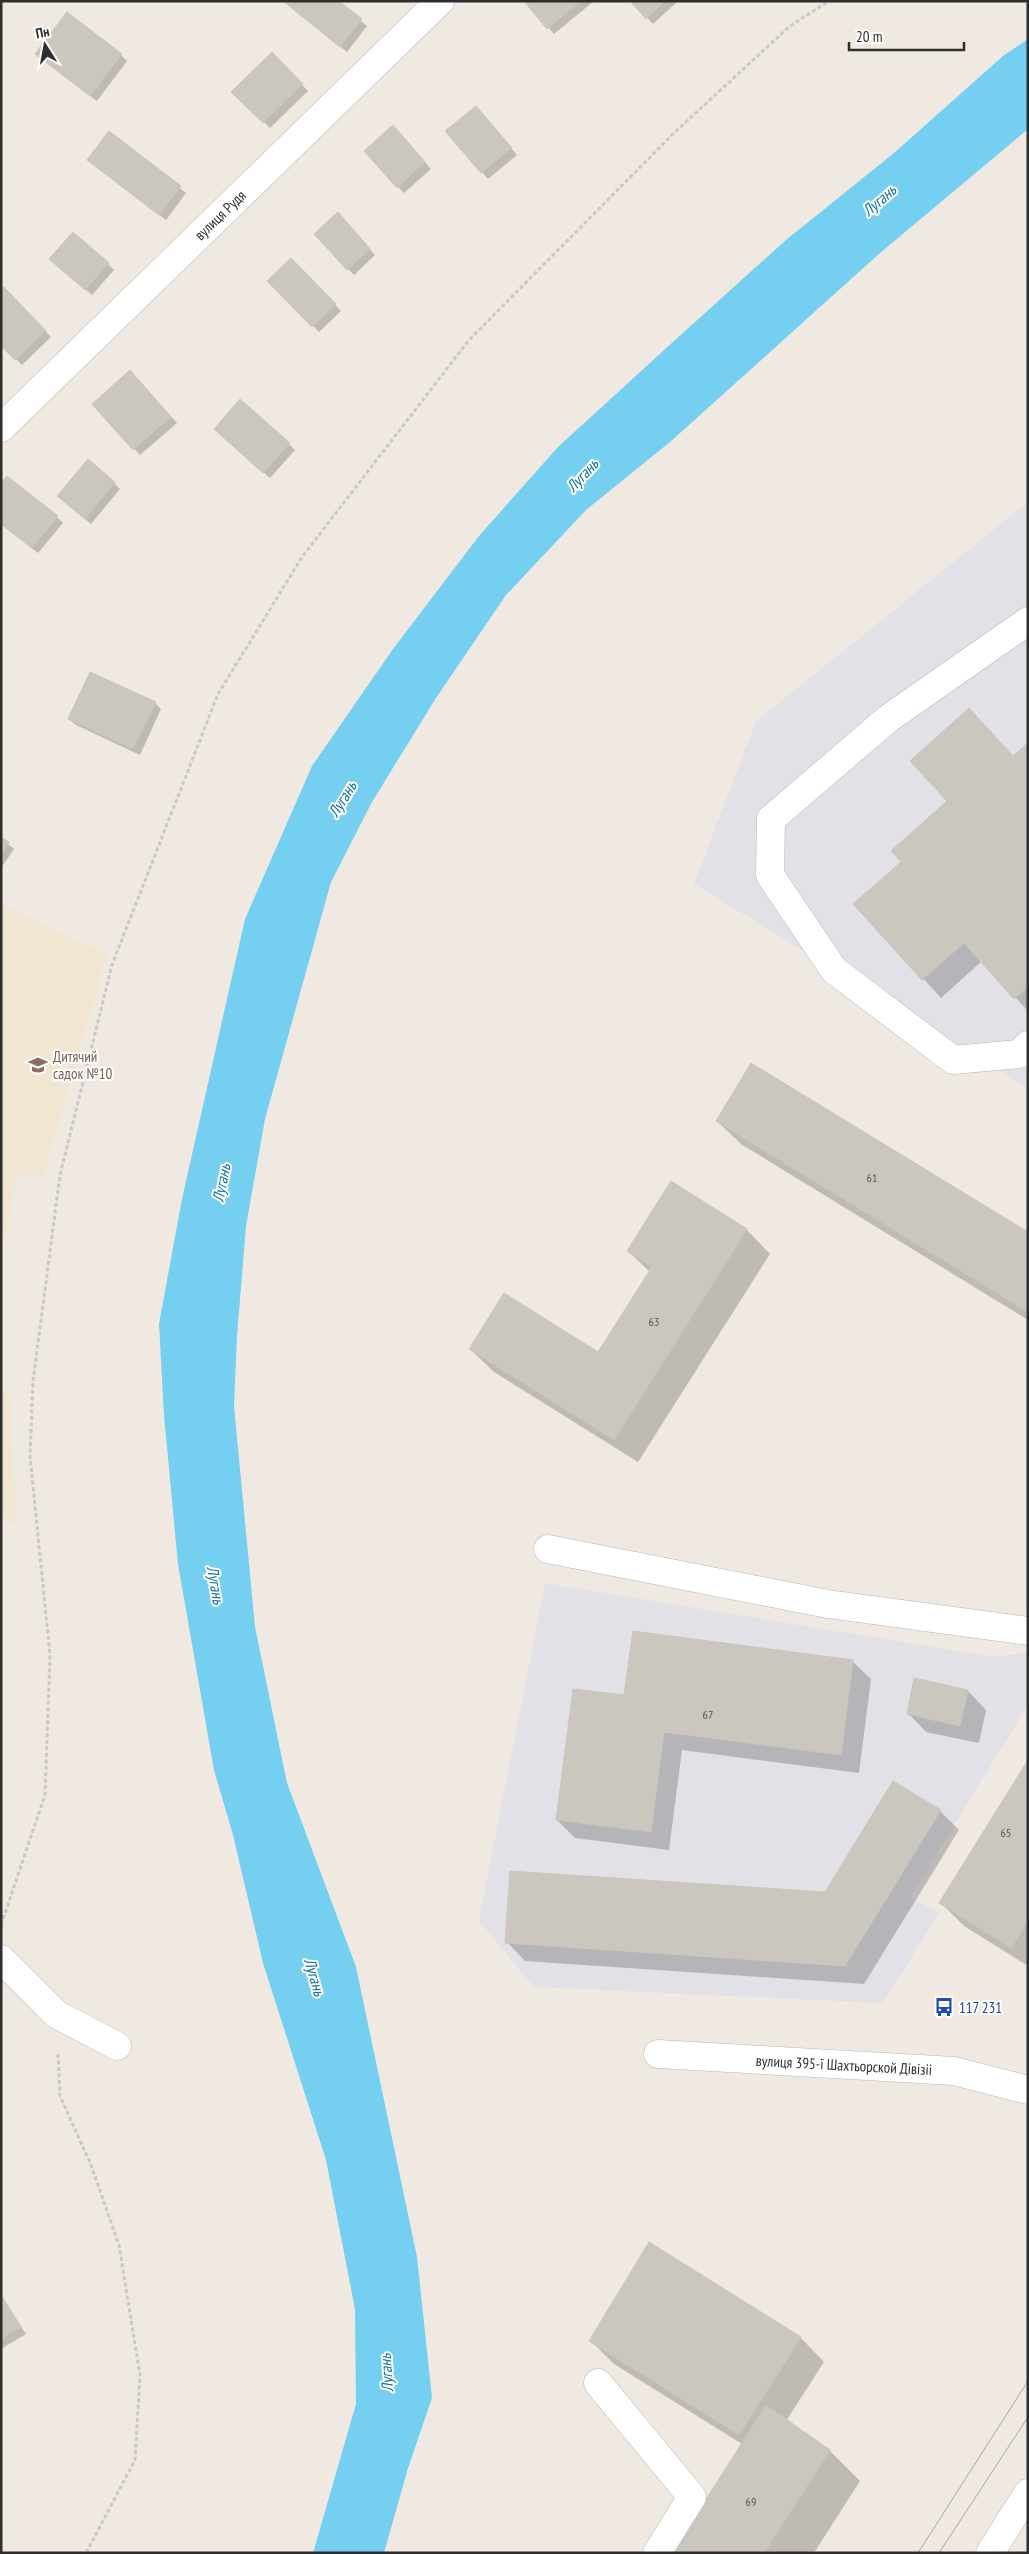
<svg xmlns="http://www.w3.org/2000/svg" width="1029" height="2554" viewBox="0 0 1029 2554" font-family="'PT Sans Narrow',sans-serif">
	<style>
		.industrial { fill: #e3e1e8 }
		.education { fill: #f0e6d1 }
		.water { fill: #75cff0 }
		.shadow { fill: #0003 }
		.building { fill: #cbc7bf; stroke: #cbc5ba }
		.lines { fill: none; stroke-linecap: round; stroke-linejoin: round }
		.minor-casing { stroke: #b4b7c1; stroke-width: 29 }
		.path { stroke: #c9c9c9; stroke-width: 3; stroke-dasharray: 4 2.5; stroke-linecap: butt }
		.minor { stroke: #fff; stroke-width: 28 }
		.tram { stroke: #a3a6b8; stroke-width: 1 }
		.labels { text-anchor: middle; dominant-baseline: central; stroke-width: 4; stroke-linejoin: round; paint-order: stroke }
		.number-label { font-size: 12px; fill: #555452 }
		.street-label { font-size: 15px; fill: #2e2e2e; stroke: #fff }
		.education-label { font-size: 15px; fill: #785e54; stroke: #fff; text-anchor: start }
		.transit-label { font-size: 15px; fill: #164399; stroke: #fff; text-anchor: start }
		.water-label { font-size: 16px; font-style: italic; fill: #0d6fa3; stroke: #fff }
	</style>
	<rect width="100%" height="100%" fill="#efe9e1"/>
	<g class="industrial">
		<path d="M1028,502V1088L694,884L756,721Z"/>
		<path d="M545,1583L992,1657L1028,1653V1705L910,1897L939,1913L883,2003L534,1987L479,1921Z"/>
	</g>
	<g class="education">
		<path d="M1,904L107,955L43,1176L17,1175L1,1254Z"/>
		<path d="M1,1392L9,1393L17,1527L1,1514Z"/>
	</g>
	<path class="water" d="M1028,39V129L880,253L670,442L586,510L506,595L436,698L372,802L331,882L265,1119L246,1226L237,1336L234,1406L255,1627L287,1783L356,1967L417,2257L432,2398L408,2468L384,2553H313L356,2404L355,2309L326,2160L263,1963L233,1835L214,1770L178,1564L164,1415L159,1324L182,1199L245,919L312,766L393,649L479,536L558,447L674,341L786,240L894,153L1003,56Z"/>
	<g class="shadow">
		<path d="M337,1L367,26L347,52L289,5Z"/>
		<path d="M526,1H594L554,34Z"/>
		<path d="M632,1H678L653,24Z"/>
		<path d="M272,54L308,91L270,128L233,92Z"/>
		<path d="M121,55L127,61L97,101L43,60Z"/>
		<path d="M482,114L517,155L488,179L447,131Z"/>
		<path d="M109,132L186,193L166,220L88,160Z"/>
		<path d="M399,133L431,169L404,193L398,187Z"/>
		<path d="M344,220L375,255L354,275L348,269Z"/>
		<path d="M291,260L341,311L319,332L269,281Z"/>
		<path d="M108,264L114,270L92,295L57,265Z"/>
		<path d="M4,289L51,337L22,365L1,344Z"/>
		<path d="M136,378L177,423L140,455L94,404Z"/>
		<path d="M221,435L289,444L295,450L270,478Z"/>
		<path d="M114,483L120,489L91,524L65,502Z"/>
		<path d="M57,517L63,523L38,553L1,524Z"/>
		<path d="M155,703L161,709L140,755L76,725L69,719Z"/>
		<path d="M969,710L1014,757L1028,744V1011L982,961L941,998L855,904L903,862L949,801Z"/>
		<path d="M1,838L14,849L1,868Z"/>
		<path d="M717,1121L1028,1234V1320L741,1144Z"/>
		<path d="M671,1183L747,1230L770,1254L638,1462L494,1372L470,1349L598,1353L650,1272L628,1251Z"/>
		<path d="M852,1661L871,1679L859,1773L682,1750L669,1850L575,1838L557,1820L625,1696Z"/>
		<path d="M968,1691L986,1710L979,1743L926,1732L908,1713Z"/>
		<path d="M1028,1762V1966L964,1926L941,1903Z"/>
		<path d="M894,1783L940,1811L959,1830L864,1984L525,1961L507,1942L826,1894Z"/>
		<path d="M650,2244L801,2338L824,2362L786,2421L829,2450L860,2481L814,2553H674L742,2444L614,2364L591,2341Z"/>
		<path d="M1,2297L26,2334L1,2349Z"/>
	</g>
	<g class="building">
		<path d="M283,1H339L362,19L340,47Z"/>
		<path d="M524,1H581L547,29Z"/>
		<path d="M630,1H665L646,19Z"/>
		<path d="M67,12L122,54L90,96L35,54Z"/>
		<path d="M272,52L303,84L263,123L231,92Z"/>
		<path d="M476,106L512,148L481,173L445,131Z"/>
		<path d="M393,125L425,162L397,188L364,151Z"/>
		<path d="M109,131L181,186L159,215L87,160Z"/>
		<path d="M338,212L370,249L347,270L314,234Z"/>
		<path d="M73,232L109,263L85,290L49,259Z"/>
		<path d="M291,258L336,304L312,327L267,281Z"/>
		<path d="M4,287L46,331L15,360L1,346V290Z"/>
		<path d="M130,370L171,417L133,450L92,404Z"/>
		<path d="M240,399L290,443L263,473L214,429Z"/>
		<path d="M88,459L115,482L85,519L57,496Z"/>
		<path d="M7,476L58,516L32,548L1,524V483Z"/>
		<path d="M90,672L156,702L133,749L68,719Z"/>
		<path d="M969,708L1013,756L1028,743V987L1014,999L964,943L922,980L853,904L901,862L891,851L947,801L910,761Z"/>
		<path d="M1,837L9,842L1,854Z"/>
		<path d="M751,1063L1028,1232V1312L716,1121Z"/>
		<path d="M671,1181L747,1229L614,1440L469,1349L504,1293L598,1352L652,1267L627,1251Z"/>
		<path d="M633,1631L853,1660L841,1755L664,1732L651,1832L556,1820L573,1689L624,1695Z"/>
		<path d="M914,1678L968,1690L960,1726L907,1714Z"/>
		<path d="M1028,1760V1921L1011,1948L939,1903Z"/>
		<path d="M893,1781L941,1810L845,1966L505,1943L510,1871L825,1892Z"/>
		<path d="M649,2242L801,2337L739,2435L589,2341Z"/>
		<path d="M1,2295L21,2327L1,2339Z"/>
		<path d="M766,2405L830,2450L764,2553H672Z"/>
	</g>
	<g class="lines">
		<g class="minor-casing">
			<g id="minor">
				<path d="M1,428L440,1"/>
				<path d="M1028,621L889,718L771,819L770,875L834,970L953,1060L1019,1054L1028,1045"/>
				<path d="M548,1549L828,1604L1028,1631"/>
				<path d="M1,1959L56,2014L117,2046"/>
				<path d="M658,2054L954,2071L1028,2090"/>
				<path d="M598,2383L692,2497L657,2553"/>
				<path d="M990,2553L1028,2493"/>
			</g>
		</g>
		<g class="path">
			<path d="M1,1925L45,1795L50,1655L30,1456L33,1381L60,1175L112,965L218,694L302,557L469,340L675,132L790,26L829,1"/>
			<path d="M58,2054L60,2096L91,2165L119,2245L140,2375L135,2460L86,2553"/>
		</g>
		<use href="#minor" class="minor"/>
		<g class="tram">
			<path d="M918,2553L1028,2381"/>
			<path d="M939,2553L1028,2417"/>
		</g>
	</g>
	<defs>
		<g id="school-bare" transform="scale(1.5)"><path d="M0-5L7-2L0 1L-7-2ZM-4 1L0 2.5L4 1V4Q0 6-4 4Z" fill="#8d6e63" stroke="#fff" stroke-width="2.5" paint-order="stroke"/></g>
		<g id="bus-bare" transform="scale(1.5)"><path d="M-5-6H5V4H4V6H2V4H-2V6H-4V4H-5ZM-3.5-4V0h7V-4ZM-3.5 1.2v1.5H-2V1.2ZM2 1.2v1.5H3.5V1.2Z" fill="#1a4fb4" stroke="#fff" stroke-width="2.5" paint-order="stroke"/></g>
	</defs>
	<g fill-rule="evenodd">
		<use href="#school-bare" x="38" y="1065"/>
		<use href="#bus-bare" x="944" y="2007"/>
	</g>
	<g class="labels">
		<g class="number-label">
			<text x="872" y="1177">61</text>
			<text x="654" y="1321">63</text>
			<text x="708" y="1714">67</text>
			<text x="1006" y="1832">65</text>
			<text x="751" y="2501">69</text>
		</g>
		<g class="street-label">
			<text transform="translate(220 215) rotate(-44)">вулиця Рудя</text>
			<text transform="translate(844 2065) rotate(3)">вулиця 395-ї Шахтьорской Дівізіі</text>
		</g>
		<g class="education-label">
			<text x="53" y="1056">Дитячий<tspan x="53" dy="17">садок №10</tspan></text>
		</g>
		<g class="transit-label">
			<text x="959" y="2007">117 231</text>
		</g>
		<g class="water-label">
			<text transform="translate(879 200) rotate(-41)">Лугань</text>
			<text transform="translate(582 475) rotate(-47)">Лугань</text>
			<text transform="translate(342 799) rotate(-58)">Лугань</text>
			<text transform="translate(221 1183) rotate(-79)">Лугань</text>
			<text transform="translate(216 1585) rotate(80)">Лугань</text>
			<text transform="translate(315 1977) rotate(74)">Лугань</text>
			<text transform="translate(386 2373) rotate(-94)">Лугань</text>
		</g>
	</g>
	<rect width="1029" height="2554" fill="none" stroke="#2e2e2e" stroke-width="5"/>
	<g transform="translate(45 45) rotate(349)" stroke="#ffffff" stroke-width="4" paint-order="stroke">
	<path d="M0-4L9 19L0 12L-9 19Z" fill="#2e2e2e"/>
	<text y="-8" font-size="14" font-weight="bold" text-anchor="middle" fill="#2e2e2e">Пн</text>
	</g>
	<path d="M849 42v8h115v-8" fill="none" stroke="#2e2e2e" stroke-width="2.5"/>
	<text x="856" y="42" font-size="15" fill="#2e2e2e" stroke="#ffffff" stroke-width="4" paint-order="stroke">20 m</text>
</svg>
